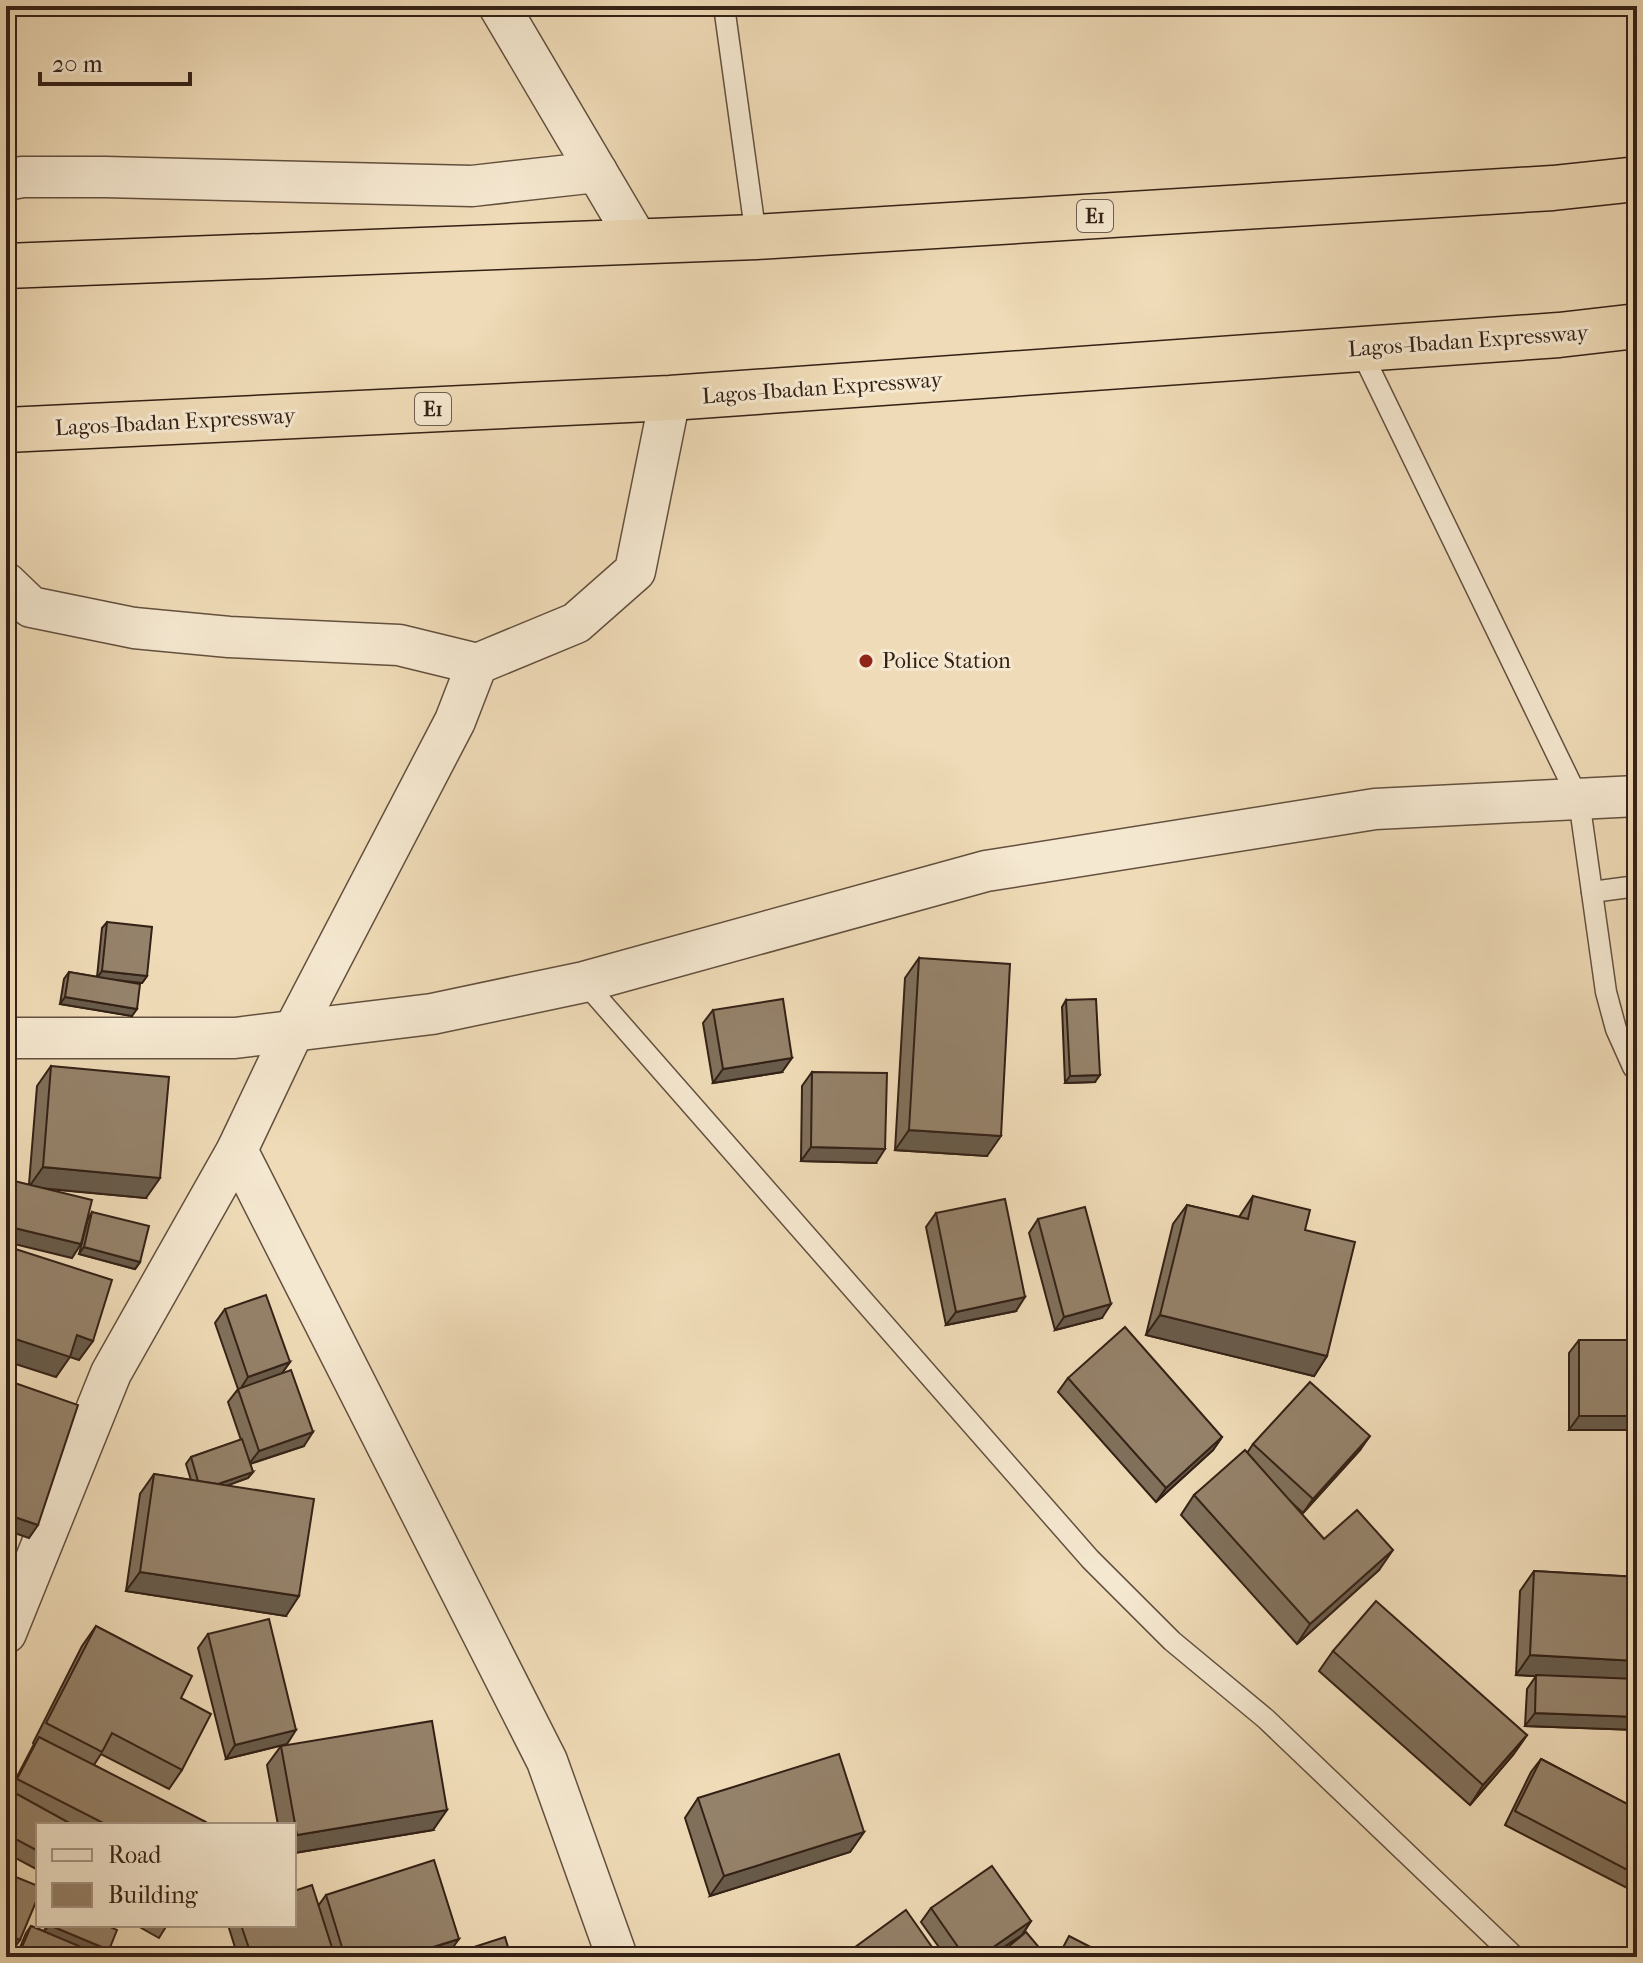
<svg xmlns="http://www.w3.org/2000/svg" width="1643" height="1963" viewBox="0 0 1643 1963" font-family="'IM FELL French Canon',serif">
	<style>
		.lines { fill: none; stroke-linecap: round; stroke-linejoin: round }
		.lane-casing { stroke: #63503e; stroke-width: 23 }
		.street-casing { stroke: #63503e; stroke-width: 43 }
		.highway-casing { stroke: #342116; stroke-width: 47 }
		.lane { stroke: #f5e8d0; stroke-width: 20 }
		.street { stroke: #f5e8d0; stroke-width: 40 }
		.highway { stroke: #efdbb7; stroke-width: 44 }
		.wall { fill: #80705b; stroke: #342116; stroke-width: 2 }
		.shaded-wall { fill: #685b4a; stroke: #342116; stroke-width: 2 }
		.building { fill: #95826a; stroke: #342116; stroke-width: 2 }
		.poi-dot { fill: #8f2418; stroke: #f5e8d0; stroke-width: 3 }
		.labels { text-anchor: middle; dominant-baseline: central; stroke-width: 6; stroke-linejoin: round; paint-order: stroke }
		.shield { fill: #f5e8d0; stroke: #6e5d4e; stroke-width: 2 }
		.shield-label { font-size: 20px; font-weight: bold; fill: #342116 }
		.street-label { font-size: 22px; fill: #342116; stroke: #f5e8d0 }
		.poi-label { font-size: 22px; fill: #342116; stroke: #f5e8d0; text-anchor: start }
	</style>
	<rect width="100%" height="100%" fill="#efdbb7"/>
	<filter id="stains"><feTurbulence type="fractalNoise" baseFrequency=".0025" numOctaves="4"/><feColorMatrix values="0 0 0 0 .2 0 0 0 0 .09 0 0 0 0 .02 0 0 0 .5 -.17"/></filter>
	<radialGradient id="worn" r=".72"><stop offset=".6" stop-color="#630" stop-opacity="0"/><stop offset="1" stop-color="#630" stop-opacity=".3"/></radialGradient>
	<g class="lines">
		<g class="lane-casing">
			<g id="lane">
				<path d="M724,6L756,237"/>
				<path d="M1360,349L1579,800L1606,992L1616,1029L1633,1067H1637"/>
				<path d="M1592,892L1637,886"/>
				<path d="M584,982L1090,1559L1172,1641L1266,1719L1515,1957"/>
			</g>
		</g>
		<g class="street-casing">
			<g id="street">
				<path d="M499,6L637,240"/>
				<path d="M6,180L22,177H105L472,186L597,172"/>
				<path d="M6,583L31,607L134,628L229,637L399,645L477,664"/>
				<path d="M6,1038H235L432,1014L584,982L986,871L1375,809L1637,796"/>
				<path d="M237,1150L547,1761L617,1957"/>
				<path d="M6,1633L111,1373L237,1150L293,1032L455,721L477,664L576,623L635,571L670,398"/>
			</g>
		</g>
		<g class="highway-casing">
			<g id="highway">
				<path d="M6,266L756,237L1553,188L1637,179"/>
				<path d="M6,430L670,398L1559,335L1637,326"/>
			</g>
		</g>
		<use href="#lane" class="lane"/>
		<use href="#street" class="street"/>
		<use href="#highway" class="highway"/>
	</g>
	<g class="wall">
		<path d="M1637,884V1014L1630,894Z"/>
		<path d="M107,922L147,976L142,983L129,982L132,1016L60,1004L64,979L69,972L97,977L102,928Z"/>
		<path d="M919,958L987,1156L895,1150L905,978Z"/>
		<path d="M1066,1000L1095,1082L1065,1083L1062,1007Z"/>
		<path d="M713,1010L782,1072L713,1083L703,1023Z"/>
		<path d="M51,1066L146,1198L48,1189L72,1258L29,1184L37,1086Z"/>
		<path d="M812,1072L876,1163L801,1161L802,1086Z"/>
		<path d="M1253,1196L1305,1230L1327,1356L1314,1376L1146,1335L1173,1224L1187,1205L1239,1217Z"/>
		<path d="M92,1212L140,1262L135,1269L79,1254L88,1219Z"/>
		<path d="M936,1213L1016,1311L946,1325L926,1227Z"/>
		<path d="M1038,1219L1102,1318L1055,1330L1029,1233Z"/>
		<path d="M225,1309L290,1362L282,1373L304,1446L250,1464L253,1472L248,1478L228,1485L286,1616L126,1591L140,1494L154,1474L191,1480L186,1464L191,1457L241,1440L228,1402L238,1389L215,1323Z"/>
		<path d="M1579,1340H1637V1430H1569V1353Z"/>
		<path d="M1068,1378L1222,1437L1213,1450L1156,1502L1058,1392Z"/>
		<path d="M1253,1444L1360,1450L1303,1513L1289,1500L1324,1539L1379,1570L1297,1644L1181,1515L1194,1495L1247,1453Z"/>
		<path d="M1534,1571L1637,1577V1730L1525,1726L1527,1689L1536,1676L1516,1675L1520,1591Z"/>
		<path d="M96,1626L181,1698L182,1770L169,1789L101,1754L94,1765L205,1825H38V1870L6,1853V1788L10,1790L34,1744L33,1743L82,1646Z"/>
		<path d="M208,1634L287,1744L226,1759L198,1648Z"/>
		<path d="M1333,1651L1527,1735L1513,1755L1470,1805L1319,1671Z"/>
		<path d="M281,1746L433,1830L294,1853V1825H278L267,1765Z"/>
		<path d="M1541,1759L1637,1809V1893L1505,1825L1531,1772Z"/>
		<path d="M698,1798L864,1832L850,1852L710,1896L685,1818Z"/>
		<path d="M326,1895L449,1953L436,1957H238L228,1925H294L318,1906Z"/>
		<path d="M931,1908L1031,1921L1022,1935L989,1957H946L921,1922Z"/>
		<path d="M47,1925H106L104,1957L86,1950L83,1957H16L26,1933L31,1926L44,1931Z"/>
		<path d="M136,1925H167L159,1938Z"/>
	</g>
	<g class="shaded-wall">
		<path d="M102,971L147,976L142,983L97,978Z"/>
		<path d="M65,997L137,1009L132,1016L60,1004Z"/>
		<path d="M792,1058L782,1072L713,1083L723,1069Z"/>
		<path d="M1100,1075L1095,1082L1065,1083L1070,1076Z"/>
		<path d="M909,1130L1001,1136L987,1156L895,1150Z"/>
		<path d="M811,1147L885,1149L876,1163L801,1161Z"/>
		<path d="M43,1167L160,1178L146,1198L29,1187Z"/>
		<path d="M6,1226L81,1244L72,1258L6,1242Z"/>
		<path d="M84,1247L140,1262L135,1269L79,1254Z"/>
		<path d="M1025,1297L1016,1311L946,1325L956,1312Z"/>
		<path d="M1111,1304L1102,1318L1055,1330L1064,1317Z"/>
		<path d="M1160,1315L1327,1356L1314,1376L1146,1335Z"/>
		<path d="M77,1335L93,1341L79,1360L70,1357L56,1377L6,1361V1336Z"/>
		<path d="M290,1362L280,1376L239,1391L248,1377Z"/>
		<path d="M1579,1416H1637V1430H1569Z"/>
		<path d="M313,1432L304,1446L249,1464L259,1451Z"/>
		<path d="M1370,1436L1360,1450L1303,1513L1313,1499Z"/>
		<path d="M1222,1437L1213,1450L1156,1502L1166,1488Z"/>
		<path d="M253,1472L248,1478L196,1497L201,1490Z"/>
		<path d="M6,1514L38,1525L29,1538L6,1530Z"/>
		<path d="M1393,1550L1379,1570L1297,1644L1310,1624Z"/>
		<path d="M140,1572L299,1596L286,1616L126,1591Z"/>
		<path d="M1530,1655L1637,1661V1682L1516,1675Z"/>
		<path d="M1535,1713L1637,1717V1730L1525,1726Z"/>
		<path d="M296,1730L287,1744L226,1759L235,1745Z"/>
		<path d="M1527,1735L1513,1755L1470,1805L1483,1785Z"/>
		<path d="M447,1810L433,1830L294,1853V1839L297,1835Z"/>
		<path d="M864,1832L850,1852L710,1896L724,1876Z"/>
		<path d="M1031,1921L1022,1935L989,1957H979Z"/>
		<path d="M49,1925L109,1950L104,1957L44,1932Z"/>
		<path d="M6,1934L20,1940L10,1954L6,1952Z"/>
		<path d="M459,1939L449,1953L436,1957H401Z"/>
	</g>
	<g class="building">
		<path d="M107,922L152,927L147,976L102,971Z"/>
		<path d="M919,958L1010,964L1001,1136L909,1130Z"/>
		<path d="M69,972L140,984L137,1009L65,997Z"/>
		<path d="M783,999L792,1058L723,1069L713,1010Z"/>
		<path d="M1096,999L1100,1075L1070,1076L1066,1000Z"/>
		<path d="M51,1066L169,1077L160,1178L43,1167Z"/>
		<path d="M812,1072L887,1073L885,1149L811,1147Z"/>
		<path d="M6,1179L92,1200L81,1244L6,1226Z"/>
		<path d="M1253,1196L1310,1210L1305,1230L1355,1242L1327,1356L1160,1315L1187,1205L1248,1219Z"/>
		<path d="M1005,1199L1025,1297L956,1312L936,1213Z"/>
		<path d="M1085,1207L1111,1304L1064,1317L1038,1219Z"/>
		<path d="M92,1212L149,1226L140,1262L84,1247Z"/>
		<path d="M6,1246L112,1280L93,1341L77,1335L70,1357L6,1336Z"/>
		<path d="M266,1295L290,1362L248,1377L225,1309Z"/>
		<path d="M1125,1327L1222,1437L1166,1488L1068,1378Z"/>
		<rect x="1579" y="1340" width="58" height="76"/>
		<path d="M291,1370L313,1432L259,1451L238,1389Z"/>
		<path d="M12,1382L78,1405L38,1525L6,1514V1399Z"/>
		<path d="M1310,1382L1370,1436L1313,1499L1253,1444Z"/>
		<path d="M242,1439L253,1472L218,1484L198,1481L191,1457Z"/>
		<path d="M1245,1450L1324,1539L1357,1510L1393,1550L1310,1624L1194,1495Z"/>
		<path d="M154,1474L314,1499L299,1596L140,1572Z"/>
		<path d="M1534,1571L1637,1577V1661L1530,1655Z"/>
		<path d="M1376,1601L1527,1735L1483,1785L1333,1651Z"/>
		<path d="M269,1619L296,1730L235,1745L208,1634Z"/>
		<path d="M96,1626L192,1676L181,1698L211,1714L182,1770L112,1733L102,1752L46,1723Z"/>
		<path d="M1536,1675L1637,1679V1717L1535,1713Z"/>
		<path d="M432,1721L447,1810L297,1835L281,1746Z"/>
		<path d="M39,1737L206,1822L205,1825H107L17,1779Z"/>
		<path d="M839,1754L864,1832L724,1876L698,1798Z"/>
		<path d="M1541,1759L1637,1809V1875L1515,1811Z"/>
		<path d="M6,1788L73,1825H38V1851L6,1834Z"/>
		<path d="M434,1860L459,1939L401,1957H345L326,1895Z"/>
		<path d="M992,1866L1031,1921L979,1957H965L931,1908Z"/>
		<path d="M6,1873L38,1886V1897L20,1940L6,1934Z"/>
		<path d="M312,1885L335,1957H252L241,1925H294V1891Z"/>
		<path d="M906,1910L939,1957H850L847,1953Z"/>
		<path d="M49,1925H106L117,1930L109,1950Z"/>
		<path d="M31,1926L86,1949L83,1957H27L19,1954Z"/>
		<path d="M1026,1932L1047,1957H996Z"/>
		<path d="M1069,1936L1110,1957H1058Z"/>
		<path d="M505,1937L511,1957H443Z"/>
	</g>
	<circle class="poi-dot" cx="866" cy="661" r="8"/>
	<g class="labels">
		<g class="shield">
			<rect x="1077" y="200" width="36" height="32" rx="6"/>
			<rect x="415" y="393" width="36" height="32" rx="6"/>
		</g>
		<g class="shield-label">
			<text x="1095" y="216">E1</text>
			<text x="433" y="409">E1</text>
		</g>
		<g class="street-label">
			<text transform="translate(1468 341) rotate(-4)">Lagos-Ibadan Expressway</text>
			<text transform="translate(822 388) rotate(-4)">Lagos-Ibadan Expressway</text>
			<text transform="translate(175 422) rotate(-3)">Lagos-Ibadan Expressway</text>
		</g>
		<g class="poi-label">
			<text x="882" y="661">Police Station</text>
		</g>
	</g>
	<rect width="1643" height="1963" fill="none" stroke="#efdbb7" stroke-width="32"/>
	<rect x="8" y="8" width="1627" height="1947" fill="none" stroke="#342116" stroke-width="4"/>
	<rect x="16" y="16" width="1611" height="1931" fill="none" stroke="#342116" stroke-width="2"/>
	<rect x="36" y="1823" width="260" height="104" fill="#f5e8d0" stroke="#a89886" stroke-width="2"/>
	<rect x="52" y="1849" width="40" height="12" fill="#f5e8d0" stroke="#a89886" stroke-width="2"/>
	<text x="108" y="1863" font-size="24" fill="#342116">Road</text>
	<rect x="52" y="1883" width="40" height="24" fill="#95826a" stroke="#a89886" stroke-width="2"/>
	<text x="108" y="1903" font-size="24" fill="#342116">Building</text>
	<path d="M40 72v12h150v-12" fill="none" stroke="#342116" stroke-width="4"/>
	<text x="52" y="72" font-size="24" fill="#342116" stroke="#f5e8d0" stroke-width="6" paint-order="stroke">20 m</text>
	<rect width="100%" height="100%" filter="url(#stains)"/>
	<rect width="100%" height="100%" fill="url(#worn)"/>
</svg>
